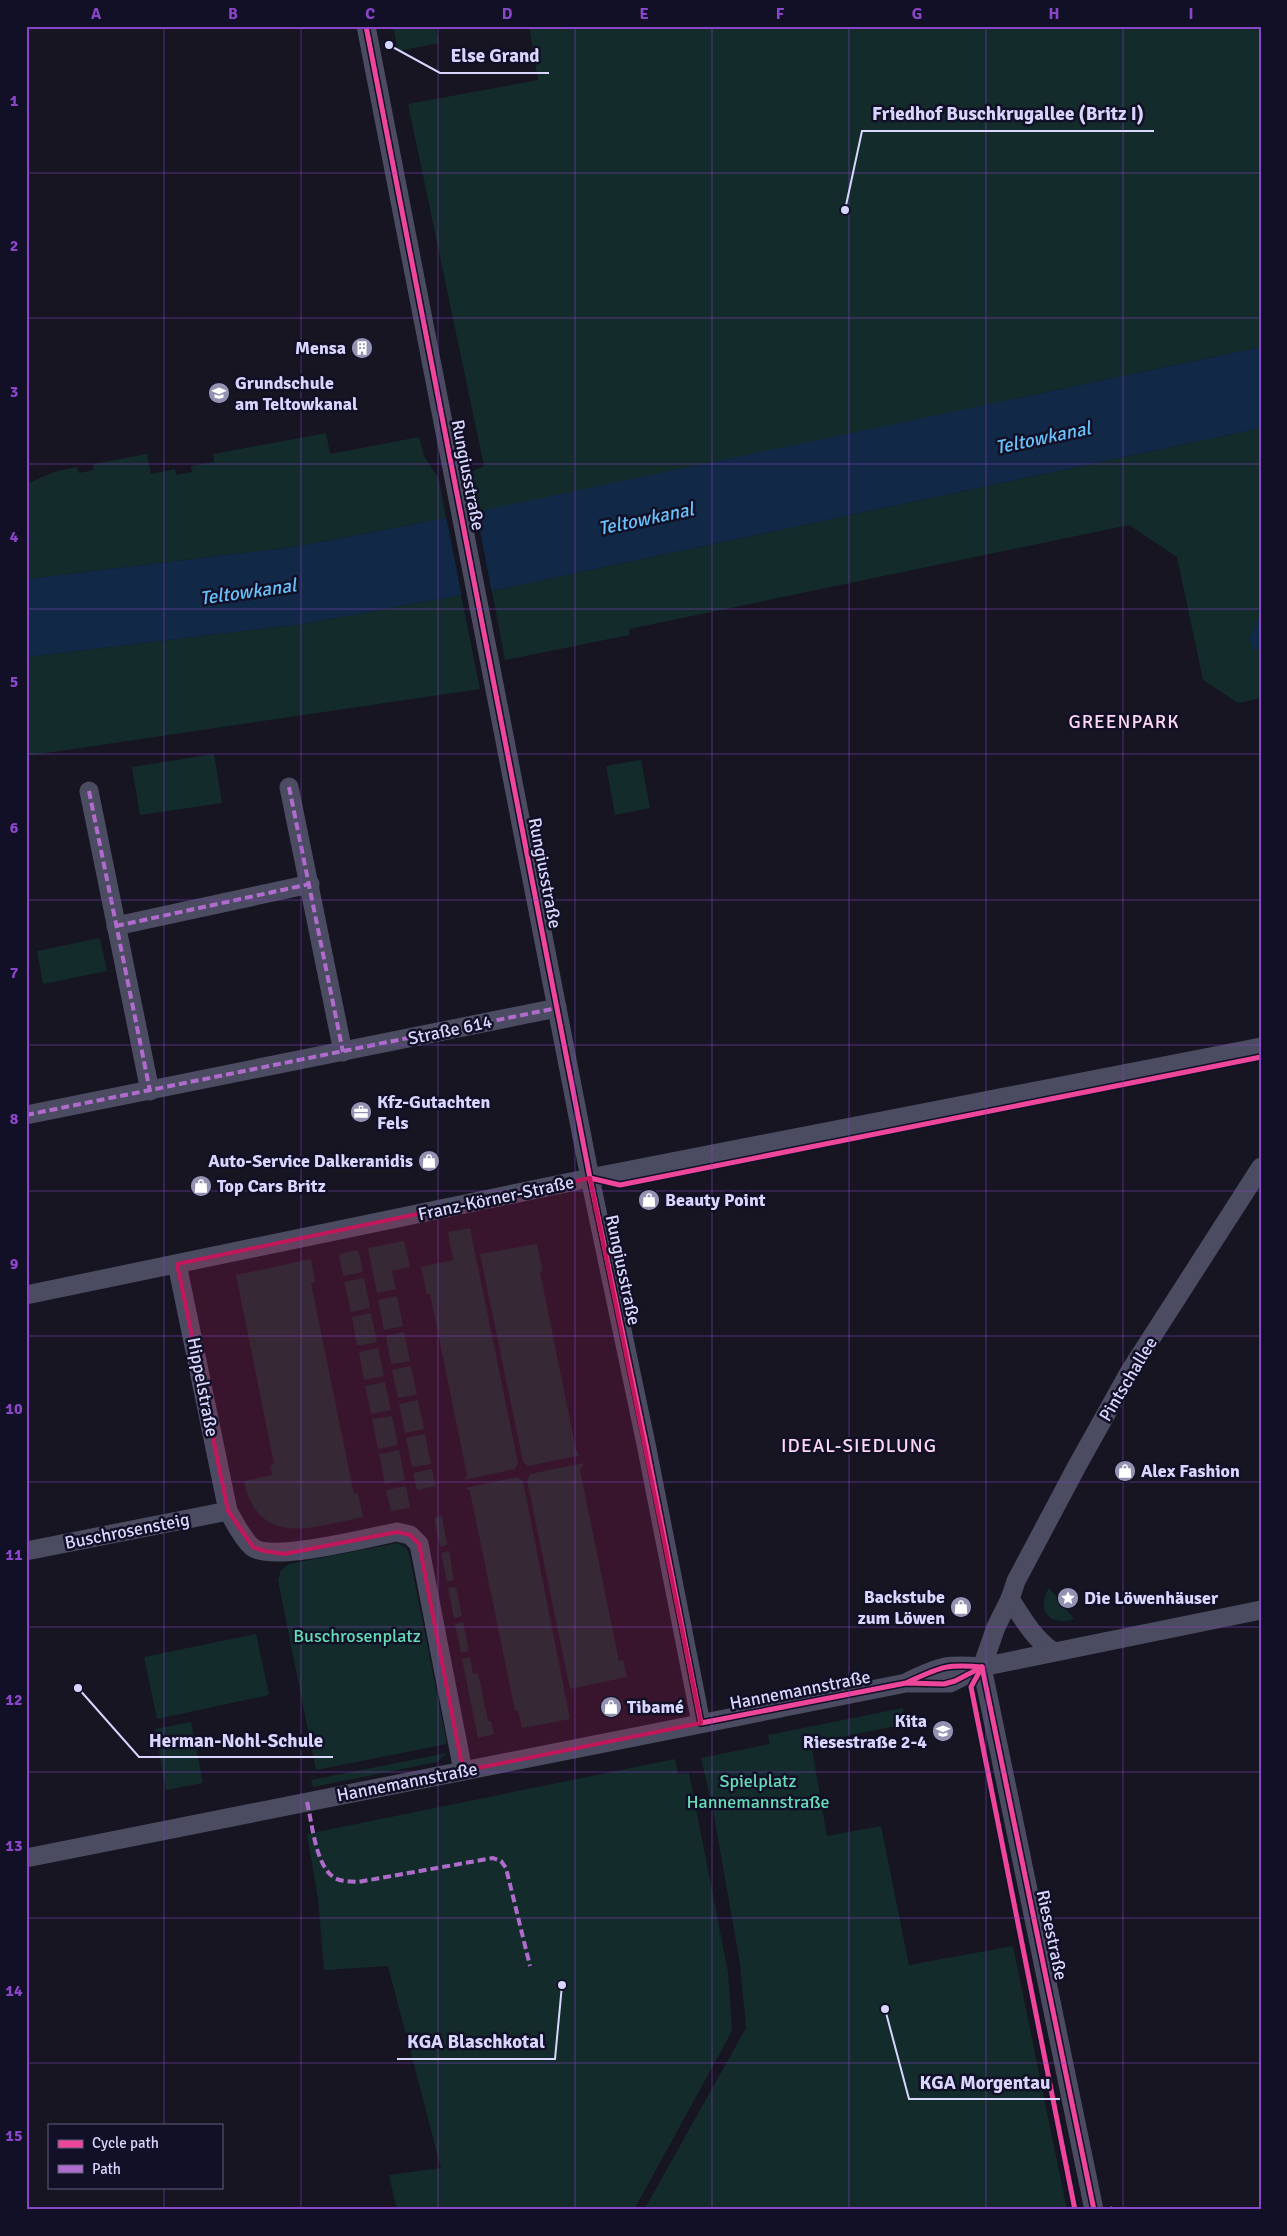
<svg xmlns="http://www.w3.org/2000/svg" width="1287" height="2236" viewBox="0 0 1287 2236" font-family="Signika,sans-serif">
	<style>
		.green { fill: #132c2b }
		.water { fill: #112846 }
		.pier { fill: #161521 }
		.lines { fill: none; stroke-linecap: round; stroke-linejoin: round }
		.minor { stroke: #4b4b61; stroke-width: 19 }
		.quiet { stroke: #b06ccc; stroke-width: 4; stroke-dasharray: 8 4; stroke-linecap: butt }
		.cycleway-casing { stroke: #121026; stroke-width: 8 }
		.cycleway { stroke: #ed469a; stroke-width: 5 }
		.marked { fill: #c2185b; fill-opacity: 0.2; stroke: #c2185b; stroke-width: 4; stroke-linejoin: round }
		.grid { fill: none; stroke: #8946c8; stroke-width: 1; stroke-opacity: 0.55 }
		.labels { text-anchor: middle; dominant-baseline: central; stroke-width: 5; stroke-linejoin: round; paint-order: stroke }
		.poi-label { font-size: 18px; font-weight: bold; fill: #d8d6fe; stroke: #121026; text-anchor: start }
		.street-label { font-size: 18px; fill: #d8d6fe; stroke: #121026 }
		.park-label { font-size: 18px; fill: #64dcb6; stroke: #121026 }
		.water-label { font-size: 19px; font-style: italic; fill: #68c1fa; stroke: #121026 }
		.neighbourhood-label { font-size: 19px; letter-spacing: 1px; fill: #fed8f3; stroke: #121026 }
		.leader { fill: none; stroke: #d8d6fe; stroke-width: 2 }
		.callout-dot { fill: #d8d6fe; stroke: #121026; stroke-width: 2 }
		.callout-label { font-size: 19px; text-anchor: middle; font-weight: bold; fill: #d8d6fe; stroke: #121026; stroke-width: 5; stroke-linejoin: round; paint-order: stroke }
		.neatline { fill: none; stroke: #8946c8; stroke-width: 2 }
		.grid-label { font-size: 16px; text-anchor: middle; font-weight: bold; fill: #8946c8 }
	</style>
	<rect width="100%" height="100%" fill="#161521"/>
	<g class="green">
		<path d="M393,26H431L432,29L436,28L439,43L398,51Z"/>
		<path d="M529,26H1261V347L477,512L469,473L484,466L408,104L538,80Z"/>
		<path d="M1261,428V698L1238,703L1203,680L1177,557L1129,525L629,629V635L505,660L492,591Z"/>
		<path d="M326,433L330,454L419,437L424,456L439,479L446,518L294,547L26,579V484L54,472L77,467L79,473L94,470L93,464L147,454L151,474L175,469L176,475L192,472L191,466L214,462L213,454Z"/>
		<path d="M461,595L480,689L26,756V657L303,624Z"/>
		<path d="M214,754L222,803L140,815L132,767Z"/>
		<path d="M641,760L650,808L615,815L606,766Z"/>
		<path d="M100,938L107,971L43,984L37,951Z"/>
		<path d="M470,1228L518,1463L515,1469L464,1480L467,1475L430,1294H427L421,1267L453,1260L448,1232Z"/>
		<path d="M404,1241L410,1267L392,1271L396,1289L377,1293L368,1248Z"/>
		<path d="M537,1244L543,1271L540,1272L576,1450L579,1455H582L528,1466L523,1462L480,1254Z"/>
		<path d="M358,1250L363,1272L343,1276L339,1254Z"/>
		<path d="M311,1259L315,1282L311,1283L354,1494L358,1493L363,1517C312,1527 259,1549 244,1481L272,1475L270,1465L274,1464L236,1275Z"/>
		<path d="M364,1278L370,1308L351,1312L344,1282Z"/>
		<path d="M397,1296L403,1326L384,1330L378,1300Z"/>
		<path d="M371,1313L377,1342L357,1346L352,1317Z"/>
		<path d="M404,1332L410,1361L391,1364L386,1336Z"/>
		<path d="M378,1348L384,1376L364,1380L359,1352Z"/>
		<path d="M411,1366L417,1395L398,1398L392,1370Z"/>
		<path d="M385,1382L391,1410L371,1414L365,1386Z"/>
		<path d="M418,1400L424,1429L405,1433L399,1404Z"/>
		<path d="M392,1416L398,1445L378,1449L372,1419Z"/>
		<path d="M425,1434L431,1464L412,1467L406,1438Z"/>
		<path d="M399,1450L405,1480L385,1484L379,1454Z"/>
		<path d="M584,1463L580,1470L619,1661L623,1660L627,1677L570,1689L527,1480L530,1474Z"/>
		<path d="M432,1469L436,1486L417,1490L413,1473Z"/>
		<path d="M517,1477L523,1481L570,1719L522,1728L518,1711H515L470,1491L465,1488Z"/>
		<path d="M406,1486L410,1508L391,1511L386,1490Z"/>
		<path d="M442,1516L447,1545L440,1547L434,1518Z"/>
		<path d="M398,1543L407,1549L409,1554L447,1744L316,1770L278,1580L281,1570L289,1564Z"/>
		<path d="M449,1551L454,1580L447,1582L441,1553Z"/>
		<path d="M456,1587L462,1616L454,1618L448,1588Z"/>
		<path d="M1049,1588L1074,1619C1049,1627 1036,1610 1049,1588Z"/>
		<path d="M463,1622L469,1651L461,1653L455,1624Z"/>
		<path d="M256,1634L269,1695L157,1719L144,1657Z"/>
		<path d="M470,1657L473,1674L478,1673L488,1721H491L494,1734L478,1738L462,1659Z"/>
		<path d="M903,1708L906,1724L811,1743L827,1836L881,1826L909,1965L1013,1946L1067,2210H644L746,2028L740,1964L713,1810L701,1758L770,1744L768,1735Z"/>
		<path d="M191,1722L203,1783L166,1790L155,1729Z"/>
		<path d="M447,1753L437,1762L313,1787L311,1780Z"/>
		<path d="M675,1759L678,1774L689,1773L728,1972L732,2031L634,2210H397L389,2175L441,2168L388,1966L324,1970L318,1899L307,1834Z"/>
	</g>
	<g class="water">
		<path d="M1261,347V428L492,591L461,595L303,624L26,657V579L294,547L446,518Z"/>
		<path d="M1261,612V650H1254L1249,639Z"/>
	</g>
	<path class="pier" d="M476,509L492,594L462,597L446,516Z"/>
	<g class="lines">
		<g class="minor">
			<path d="M366,26L590,1178L646,1444L701,1723"/>
			<path d="M289,787L343,1052"/>
			<path d="M89,791L150,1091"/>
			<path d="M116,926L310,884"/>
			<path d="M26,1115L557,1008"/>
			<path d="M177,1264L228,1511C235,1523 242,1538 252,1547C272,1563 370,1537 397,1532L410,1535L419,1544L463,1771"/>
			<path d="M26,1295L590,1178L1261,1047"/>
			<path d="M26,1551L228,1511"/>
			<path d="M1010,1599C1023,1619 1033,1637 1052,1651"/>
			<path d="M982,1667L996,1627L1010,1599L1016,1581L1077,1466L1130,1371L1261,1167"/>
			<path d="M982,1667L1094,2210"/>
			<path d="M909,1681C941,1666 946,1664 982,1667L1261,1610"/>
			<path d="M26,1858L906,1683H950L982,1667"/>
		</g>
		<g class="quiet">
			<path d="M289,787L343,1052"/>
			<path d="M89,791L150,1091"/>
			<path d="M116,926L310,884"/>
			<path d="M26,1115L557,1008"/>
			<path d="M307,1802C312,1822 315,1862 332,1876C339,1882 349,1881 358,1882L493,1858L501,1861L506,1868L530,1966"/>
			<path d="M1110,2207L1111,2210"/>
		</g>
		<g class="cycleway-casing">
			<g id="cycleway">
				<path d="M366,26L590,1178L646,1444L701,1723L906,1683L944,1684L955,1681L982,1667"/>
				<path d="M590,1178L620,1185L1261,1057"/>
				<path d="M982,1667L971,1687L1075,2210"/>
				<path d="M982,1667L1094,2210"/>
				<path d="M908,1682C941,1667 945,1664 982,1667"/>
			</g>
		</g>
		<use href="#cycleway" class="cycleway"/>
	</g>
	<path class="marked" d="M590,1178L701,1723L463,1771L419,1544L410,1535L397,1532L284,1554L264,1551L253,1547L228,1511L177,1264Z"/>
	<path class="grid" d="M164,26V2125M301,26V2210M438,26V2210M575,26V2210M712,26V2210M849,26V2210M986,26V2210M1123,26V2210M26,173H1261M26,318H1261M26,464H1261M26,609H1261M26,754H1261M26,900H1261M26,1045H1261M26,1191H1261M26,1336H1261M26,1482H1261M26,1627H1261M26,1772H1261M26,1918H1261M26,2063H1261M164,2187V2210"/>
	<defs>
		<g id="building-disc" transform="scale(1.125)"><circle r="9.5" fill="#9492b1" stroke="#121026"/><path d="M-4-6H4V6H1V3H-1V6H-4ZM-2.5-4.3h1.7v1.8h-1.7ZM.8-4.3h1.7v1.8H.8ZM-2.5-1h1.7V.8h-1.7ZM.8-1h1.7V.8H.8Z" fill="#fff"/></g>
		<g id="school-disc" transform="scale(1.125)"><circle r="9.5" fill="#9492b1" stroke="#121026"/><path d="M0-5L7-2L0 1L-7-2ZM-4 1L0 2.5L4 1V4Q0 6-4 4Z" fill="#fff"/></g>
		<g id="office-disc" transform="scale(1.125)"><circle r="9.5" fill="#9492b1" stroke="#121026"/><path d="M-6-3h4V-5.5h4V-3h4V5H-6ZM-1-4.5V-3h2v-1.5ZM-6 0V1H6V0Z" fill="#fff"/></g>
		<g id="shop-disc" transform="scale(1.125)"><circle r="9.5" fill="#9492b1" stroke="#121026"/><path d="M-5-2.5h2.3a2.7 3.5 0 0 1 5.4 0H5L5.5 6h-11ZM-1.5-2.5h3a1.5 2.3 0 0 0-3 0Z" fill="#fff"/></g>
		<g id="sight-disc" transform="scale(1.125)"><circle r="9.5" fill="#9492b1" stroke="#121026"/><path d="M0-6L1.8-2.2L6-1.7L2.9 1.2L3.7 5.4L0 3.3L-3.7 5.4L-2.9 1.2L-6-1.7L-1.8-2.2Z" fill="#fff"/></g>
	</defs>
	<g fill-rule="evenodd">
		<use href="#building-disc" x="362" y="348"/>
		<use href="#school-disc" x="219" y="393"/>
		<use href="#office-disc" x="361" y="1112"/>
		<use href="#shop-disc" x="429" y="1161"/>
		<use href="#shop-disc" x="201" y="1186"/>
		<use href="#shop-disc" x="649" y="1200"/>
		<use href="#shop-disc" x="1125" y="1471"/>
		<use href="#sight-disc" x="1068" y="1598"/>
		<use href="#shop-disc" x="961" y="1607"/>
		<use href="#shop-disc" x="611" y="1707"/>
		<use href="#school-disc" x="943" y="1731"/>
	</g>
	<g class="labels">
		<g class="poi-label">
			<text x="346" y="348" text-anchor="end">Mensa</text>
			<text x="235" y="383">Grundschule<tspan x="235" dy="21">am Teltowkanal</tspan></text>
			<text x="377" y="1102">Kfz-Gutachten<tspan x="377" dy="21">Fels</tspan></text>
			<text x="413" y="1161" text-anchor="end">Auto-Service Dalkeranidis</text>
			<text x="217" y="1186">Top Cars Britz</text>
			<text x="665" y="1200">Beauty Point</text>
			<text x="1141" y="1471">Alex Fashion</text>
			<text x="945" y="1597" text-anchor="end">Backstube<tspan x="945" dy="21">zum Löwen</tspan></text>
			<text x="1084" y="1598">Die Löwenhäuser</text>
			<text x="627" y="1707">Tibamé</text>
			<text x="927" y="1721" text-anchor="end">Kita<tspan x="927" dy="21">Riesestraße 2-4</tspan></text>
		</g>
		<g class="street-label">
			<text transform="translate(468 475) rotate(79)">Rungiusstraße</text>
			<text transform="translate(545 873) rotate(79)">Rungiusstraße</text>
			<text transform="translate(450 1030) rotate(-12)">Straße 614</text>
			<text transform="translate(496 1198) rotate(-12)">Franz-Körner-Straße</text>
			<text transform="translate(623 1270) rotate(78)">Rungiusstraße</text>
			<text transform="translate(1128 1379) rotate(-59)">Pintschallee</text>
			<text transform="translate(203 1387) rotate(79)">Hippelstraße</text>
			<text transform="translate(127 1531) rotate(-11)">Buschrosensteig</text>
			<text transform="translate(800 1690) rotate(-11)">Hannemannstraße</text>
			<text transform="translate(407 1782) rotate(-11)">Hannemannstraße</text>
			<text transform="translate(1052 1935) rotate(78)">Riesestraße</text>
		</g>
		<g class="park-label">
			<text x="357" y="1636">Buschrosenplatz</text>
			<text x="758" y="1781">Spielplatz<tspan x="758" dy="21">Hannemannstraße</tspan></text>
		</g>
		<g class="water-label">
			<text transform="translate(1043 438) rotate(-12)">Teltowkanal</text>
			<text transform="translate(646 519) rotate(-12)">Teltowkanal</text>
			<text transform="translate(248 592) rotate(-8)">Teltowkanal</text>
		</g>
		<g class="neighbourhood-label">
			<text x="1124" y="722">GREENPARK</text>
			<text x="859" y="1446">IDEAL-SIEDLUNG</text>
		</g>
	</g>
	<path class="leader" d="M389 45L440 73H549M845 210L862 131H1154M78 1688L139 1757H333M562 1985L555 2059H397M885 2009L909 2099H1060"/>
	<g class="callout-dot">
		<circle cx="389" cy="45" r="5"/>
		<circle cx="845" cy="210" r="5"/>
		<circle cx="78" cy="1688" r="5"/>
		<circle cx="562" cy="1985" r="5"/>
		<circle cx="885" cy="2009" r="5"/>
	</g>
	<g class="callout-label">
		<text x="495" y="62">Else Grand</text>
		<text x="1008" y="120">Friedhof Buschkrugallee (Britz I)</text>
		<text x="236" y="1747">Herman-Nohl-Schule</text>
		<text x="476" y="2048">KGA Blaschkotal</text>
		<text x="985" y="2089">KGA Morgentau</text>
	</g>
	<rect width="1287" height="2236" fill="none" stroke="#121026" stroke-width="55"/>
	<rect x="48" y="2124" width="175" height="65" fill="#121026" stroke="#615f7c"/>
	<rect x="58" y="2140" width="25" height="8" fill="#ed469a" stroke="#615f7c"/>
	<text x="92" y="2148" font-size="15" fill="#d8d6fe">Cycle path</text>
	<rect x="58" y="2165" width="25" height="8" fill="#b06ccc" stroke="#615f7c"/>
	<text x="92" y="2174" font-size="15" fill="#d8d6fe">Path</text>
	<rect x="28" y="28" width="1232" height="2180" class="neatline"/>
	<g class="grid-label">
		<text x="96" y="19">A</text>
		<text x="233" y="19">B</text>
		<text x="370" y="19">C</text>
		<text x="507" y="19">D</text>
		<text x="644" y="19">E</text>
		<text x="780" y="19">F</text>
		<text x="917" y="19">G</text>
		<text x="1054" y="19">H</text>
		<text x="1191" y="19">I</text>
		<text x="14" y="106">1</text>
		<text x="14" y="251">2</text>
		<text x="14" y="397">3</text>
		<text x="14" y="542">4</text>
		<text x="14" y="687">5</text>
		<text x="14" y="833">6</text>
		<text x="14" y="978">7</text>
		<text x="14" y="1124">8</text>
		<text x="14" y="1269">9</text>
		<text x="14" y="1414">10</text>
		<text x="14" y="1560">11</text>
		<text x="14" y="1705">12</text>
		<text x="14" y="1851">13</text>
		<text x="14" y="1996">14</text>
		<text x="14" y="2141">15</text>
	</g>
</svg>
